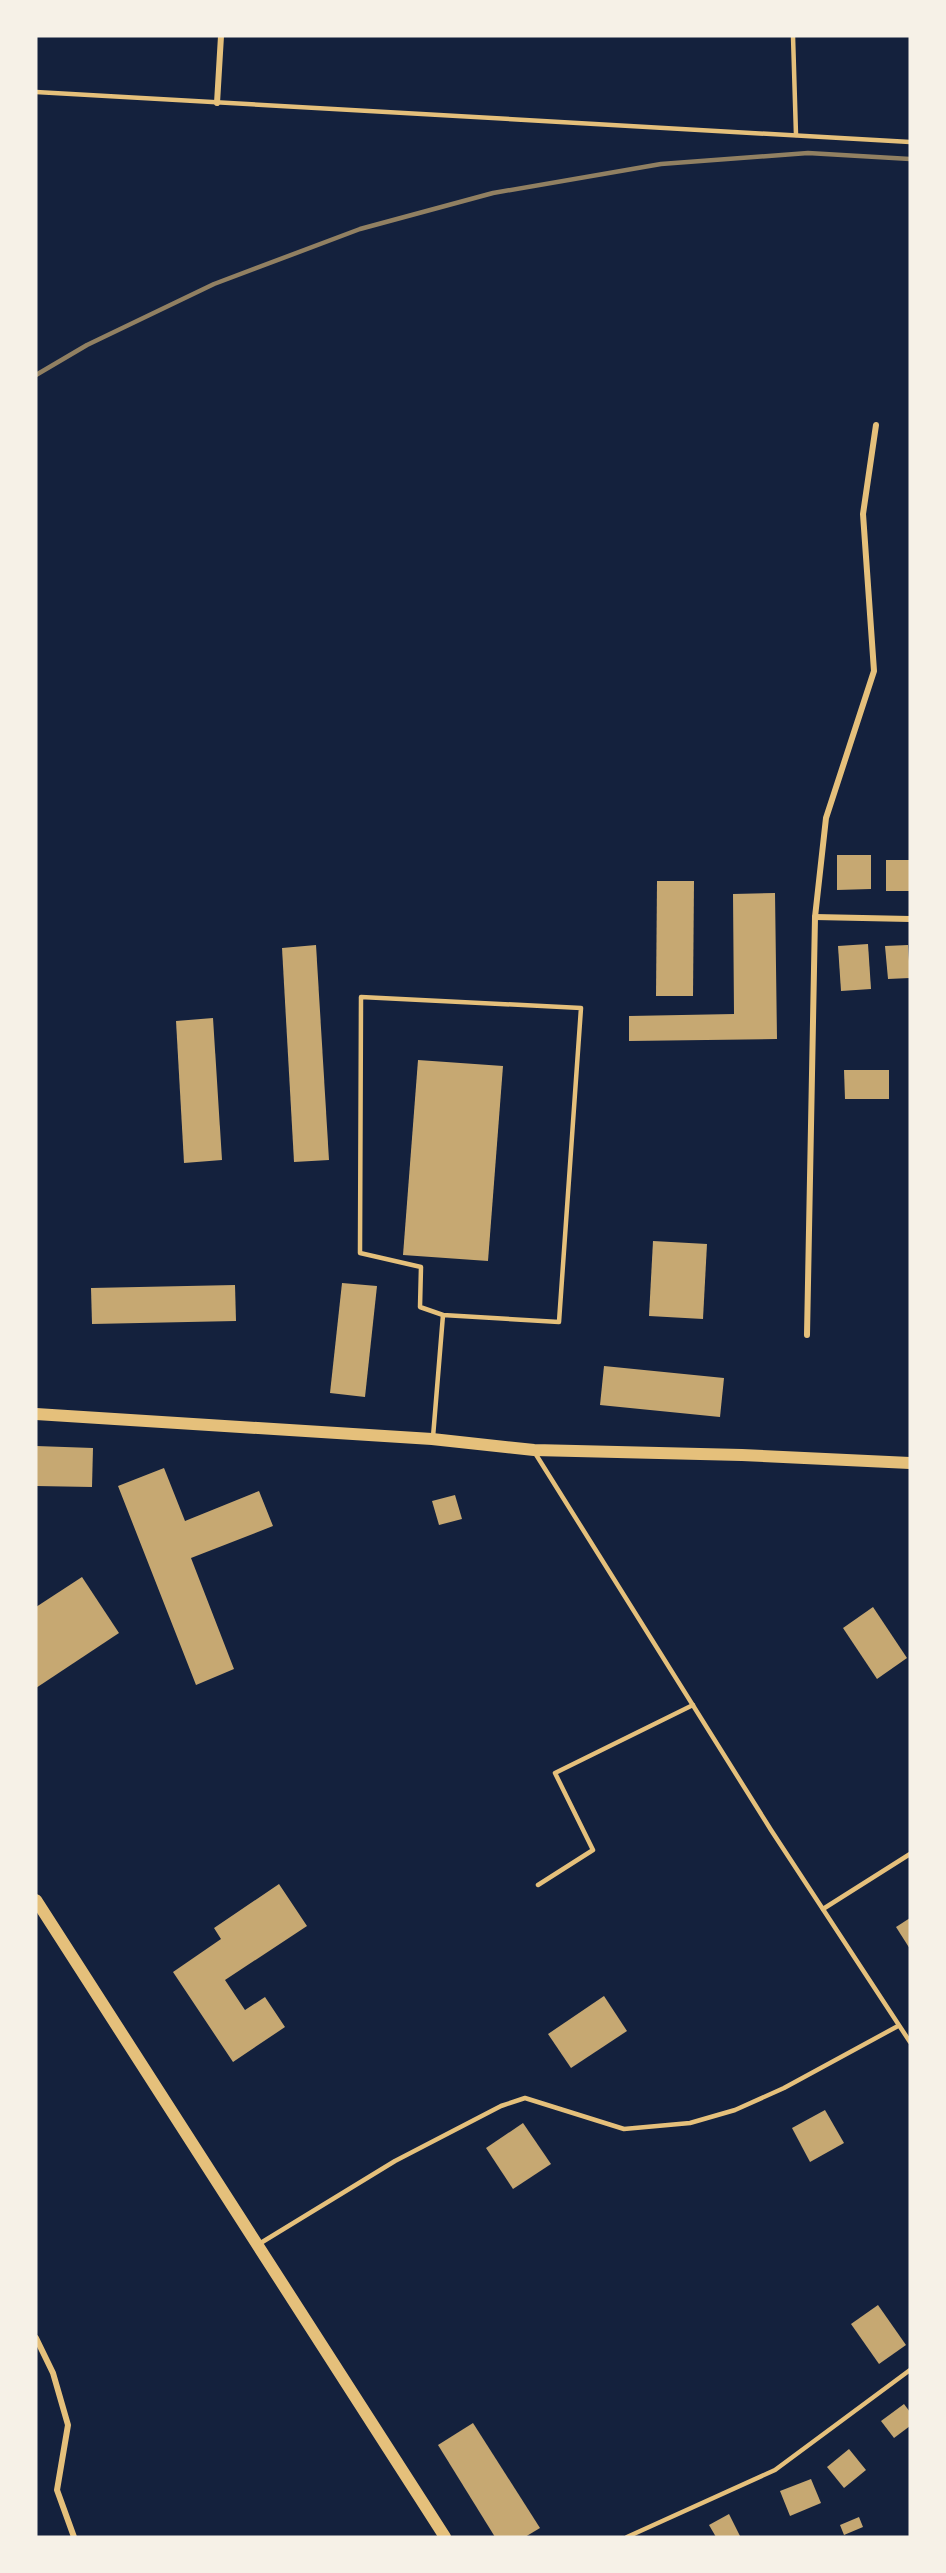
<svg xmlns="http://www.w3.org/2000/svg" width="946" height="2573" viewBox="0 0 946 2573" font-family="'Roboto Condensed',sans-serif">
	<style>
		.building { fill: #c6a872 }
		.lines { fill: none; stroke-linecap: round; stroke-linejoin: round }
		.service { stroke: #e5c07b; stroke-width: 4.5 }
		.minor { stroke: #e5c07b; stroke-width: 6 }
		.secondary { stroke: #e5c07b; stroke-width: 12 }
		.rail { stroke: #918062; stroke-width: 4.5 }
	</style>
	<rect width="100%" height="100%" fill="#14213d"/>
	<g class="building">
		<path d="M837,855H871V889L837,890Z"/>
		<rect x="886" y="860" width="24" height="31"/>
		<path d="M657,881H694L693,996H656Z"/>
		<path d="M775,893L777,1039L629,1041V1016L734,1014L733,894Z"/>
		<path d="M868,944L871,989L841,991L838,946Z"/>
		<path d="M316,945L329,1160L294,1162L282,948Z"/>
		<path d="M908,945L910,978L888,979L885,946Z"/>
		<path d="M213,1018L222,1160L184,1163L176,1021Z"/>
		<path d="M418,1060L503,1066L488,1261L403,1255Z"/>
		<path d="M844,1070H889V1099H845Z"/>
		<path d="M653,1241L707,1244L703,1319L649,1316Z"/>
		<path d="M342,1283L377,1286L365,1397L330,1393Z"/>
		<path d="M235,1285L236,1321L92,1324L91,1288Z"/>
		<path d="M604,1366L724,1378L720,1417L600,1405Z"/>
		<path d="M36,1446L93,1448L92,1487L36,1486Z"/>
		<path d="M164,1468L185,1521L259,1491L273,1526L191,1558L234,1669L196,1685L118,1486Z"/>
		<path d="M455,1495L462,1519L439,1525L432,1501Z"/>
		<path d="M82,1577L119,1633L36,1688V1607Z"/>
		<path d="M873,1607L907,1658L877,1679L843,1628Z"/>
		<path d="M279,1884L307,1926L225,1980L245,2010L265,1997L285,2027L233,2062L173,1972L221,1939L214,1928Z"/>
		<path d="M910,1918V1949L896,1927Z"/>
		<path d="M604,1996L627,2031L571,2068L548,2034Z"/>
		<path d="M825,2110L844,2143L810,2162L792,2128Z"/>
		<path d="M523,2123L551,2164L513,2189L486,2148Z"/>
		<path d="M878,2305L906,2345L879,2364L851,2324Z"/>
		<path d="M904,2404L910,2412V2426L894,2438L881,2421Z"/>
		<path d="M473,2423L540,2528L525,2537H495L438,2445Z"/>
		<path d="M849,2449L866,2470L844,2488L827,2467Z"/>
		<path d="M811,2479L821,2503L790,2516L780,2491Z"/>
		<path d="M729,2514L740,2536L716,2537L709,2525Z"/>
		<path d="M859,2517L863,2527L844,2535L840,2525Z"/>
	</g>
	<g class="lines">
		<g class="service">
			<path d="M793,36L796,135"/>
			<path d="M36,92L910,142"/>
			<path d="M433,1437L443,1315L559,1322L581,1008L361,997L360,1253L421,1267L420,1307L443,1315"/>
			<path d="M535,1453L771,1830L910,2042"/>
			<path d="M538,1885L593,1850L555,1773L693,1705"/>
			<path d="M823,1909L910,1854"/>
			<path d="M259,2244L395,2161L501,2106L525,2098L624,2129L690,2123L735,2110L784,2088L898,2026"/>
			<path d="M627,2537L775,2470L910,2370"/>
		</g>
		<g class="minor">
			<path d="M217,103L221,36"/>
			<path d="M815,917L910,919"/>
			<path d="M807,1335L815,917L826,818L874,671L863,514L876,425"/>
			<path d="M36,2338L53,2373L68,2425L57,2490L74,2537"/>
		</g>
		<g class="secondary">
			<path d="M36,1414L432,1439L534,1450L742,1455L910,1463"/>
			<path d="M36,1900L445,2537"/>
		</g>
		<path class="rail" d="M36,375L87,345L214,284L360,229L493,193L661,164L808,153L910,159"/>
	</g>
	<rect width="946" height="2573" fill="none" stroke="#f6f1e7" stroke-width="75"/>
</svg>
